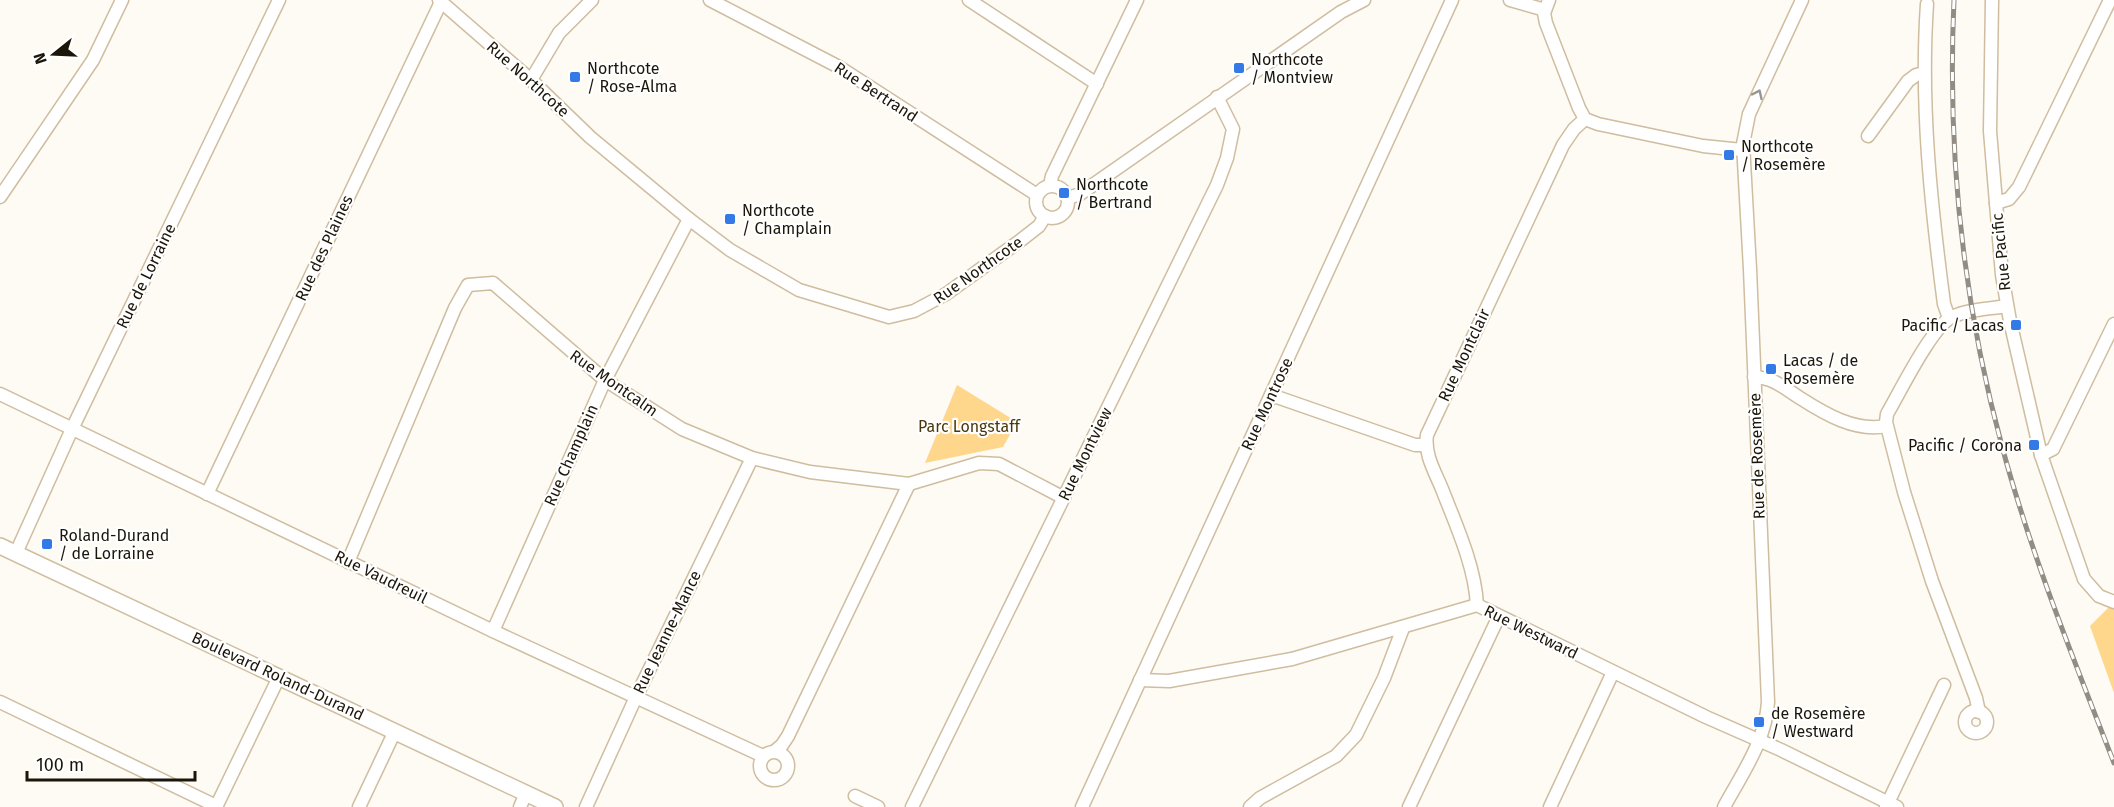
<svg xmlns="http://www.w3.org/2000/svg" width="2114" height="807" viewBox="0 0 2114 807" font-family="'Fira Sans',sans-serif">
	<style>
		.green { fill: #fed68c }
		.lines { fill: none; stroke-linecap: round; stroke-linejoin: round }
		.minor-casing { stroke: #cfbd9f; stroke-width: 15 }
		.tertiary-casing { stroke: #cfbd9f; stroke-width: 18 }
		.minor { stroke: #fff; stroke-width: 12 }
		.tertiary { stroke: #fff; stroke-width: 15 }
		.rail-casing { stroke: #928d84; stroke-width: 5 }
		.rail { stroke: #fff; stroke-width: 3; stroke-dasharray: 9; stroke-linecap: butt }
		.oneway { stroke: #999691 }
		.poi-dot { fill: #337ae7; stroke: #fff; stroke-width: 2 }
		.labels { text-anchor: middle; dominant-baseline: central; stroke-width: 4.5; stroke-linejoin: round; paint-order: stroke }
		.poi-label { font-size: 16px; fill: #1c160a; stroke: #fff; text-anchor: start }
		.street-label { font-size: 16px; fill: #1c160a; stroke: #fff }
		.park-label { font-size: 16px; fill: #4a370c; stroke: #fff }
	</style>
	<rect width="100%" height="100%" fill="#fefaf4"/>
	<g class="green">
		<path d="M957,385L1017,422L1003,447L925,463Z"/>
		<path d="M2114,602V693L2090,626Z"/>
	</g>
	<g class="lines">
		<g class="minor-casing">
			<g id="minor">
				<path d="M439,0L531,80L590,137L689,219L730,250L799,290L889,317L914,311L946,294L1021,240L1039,226L1045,216"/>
				<path d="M710,0L839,67L1037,195"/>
				<path d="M969,0L1097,84"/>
				<path d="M1510,0L1545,10"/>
				<path d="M1549,0L1544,13L1546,23L1579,108L1585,119L1598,124L1703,146L1742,150"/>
				<path d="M1992,0L1990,131L2002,275L2010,321L2041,455L2084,579L2099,596L2114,602"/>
				<path d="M1927,4C1920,105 1931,205 1944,304L1949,318"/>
				<path d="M531,80L559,33L592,0"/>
				<path d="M1868,136L1908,81L1916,75L1924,73"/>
				<path d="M1050,185L1052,176L1137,0"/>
				<circle cx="1052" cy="202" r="16"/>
				<path d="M0,197L93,60L122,0"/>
				<path d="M1068,198L1080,194L1341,12L1364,0"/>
				<path d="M1996,203L2009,199L2019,187L2110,0"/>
				<path d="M1754,377C1774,378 1783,387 1800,398C1825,414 1855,432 1886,426"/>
				<path d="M0,394L493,631L763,756"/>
				<path d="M1271,395L1415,445H1426"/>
				<path d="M2041,455L2053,449L2114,324"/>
				<path d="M207,494L441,2"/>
				<path d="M16,553L72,429L279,0"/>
				<path d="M348,562L455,308L468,285L493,283L605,380L682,429L752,458L810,472L909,484L979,463L999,464L1064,498"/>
				<path d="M1477,605C1475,566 1456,525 1442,489C1435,472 1424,454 1427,435L1563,145L1574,129L1585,119"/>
				<path d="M493,631L605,380L689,219"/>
				<path d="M1140,680L1169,681L1292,659L1477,605L1706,717L1781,750L1897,807"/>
				<path d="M0,702L216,806"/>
				<circle cx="1976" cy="722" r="11"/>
				<path d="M1979,712L1976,698L1932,581L1904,492L1886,422L1887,414C1900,392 1932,326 1952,317C1968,309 1990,309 2007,306"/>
				<path d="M775,751L782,745L788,736L909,484"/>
				<circle cx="774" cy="766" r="14"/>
				<path d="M855,796L878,807"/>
				<path d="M216,807L279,677"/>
				<path d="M359,807L395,731"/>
				<path d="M520,807L526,793"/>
				<path d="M586,807L636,697L752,458"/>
				<path d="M912,807L1217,185L1227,158L1233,129L1217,97"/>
				<path d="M1082,807L1452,0"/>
				<path d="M1250,807L1260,798L1336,756L1356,735L1384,678L1403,628"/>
				<path d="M1409,807L1499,616"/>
				<path d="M1550,807L1613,672"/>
				<path d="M1724,807C1742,774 1766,740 1768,702L1750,269L1743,144L1749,114L1802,0"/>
				<path d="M1886,807L1944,685"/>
			</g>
		</g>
		<g class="tertiary-casing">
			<path id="tertiary" d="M0,546L555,807"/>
		</g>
		<use href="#minor" class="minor"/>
		<use href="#tertiary" class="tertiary"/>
		<g class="rail-casing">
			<path id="rail" d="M1954,0C1947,151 1963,304 2003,450C2032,557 2074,660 2114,763"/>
		</g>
		<use href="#rail" class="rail"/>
	</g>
	<defs><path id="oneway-chevron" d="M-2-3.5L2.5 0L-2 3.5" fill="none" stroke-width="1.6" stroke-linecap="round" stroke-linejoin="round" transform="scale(1.5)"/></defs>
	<use class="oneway" href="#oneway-chevron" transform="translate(1758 94) rotate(-65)"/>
	<g class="poi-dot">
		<rect x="1233" y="62" width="12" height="12" rx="3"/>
		<rect x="569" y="71" width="12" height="12" rx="3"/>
		<rect x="1723" y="149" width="12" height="12" rx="3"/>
		<rect x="1058" y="187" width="12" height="12" rx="3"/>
		<rect x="724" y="213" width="12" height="12" rx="3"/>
		<rect x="2010" y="319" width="12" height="12" rx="3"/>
		<rect x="1765" y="363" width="12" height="12" rx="3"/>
		<rect x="2028" y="439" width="12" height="12" rx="3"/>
		<rect x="41" y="538" width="12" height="12" rx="3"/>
		<rect x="1753" y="716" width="12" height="12" rx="3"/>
	</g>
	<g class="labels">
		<g class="poi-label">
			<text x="1251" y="59">Northcote<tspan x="1251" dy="18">/ Montview</tspan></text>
			<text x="587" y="68">Northcote<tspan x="587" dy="18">/ Rose-Alma</tspan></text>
			<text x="1741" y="146">Northcote<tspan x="1741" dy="18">/ Rosemère</tspan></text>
			<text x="1076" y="184">Northcote<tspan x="1076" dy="18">/ Bertrand</tspan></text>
			<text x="742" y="210">Northcote<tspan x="742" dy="18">/ Champlain</tspan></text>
			<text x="2004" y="325" text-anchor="end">Pacific / Lacas</text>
			<text x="1783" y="360">Lacas / de<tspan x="1783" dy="18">Rosemère</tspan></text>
			<text x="2022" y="445" text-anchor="end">Pacific / Corona</text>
			<text x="59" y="535">Roland-Durand<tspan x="59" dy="18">/ de Lorraine</tspan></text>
			<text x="1771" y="713">de Rosemère<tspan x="1771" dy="18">/ Westward</tspan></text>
		</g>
		<g class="street-label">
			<text transform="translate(528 79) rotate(42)">Rue Northcote</text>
			<text transform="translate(876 92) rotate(33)">Rue Bertrand</text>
			<text transform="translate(324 248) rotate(-65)">Rue des Plaines</text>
			<text transform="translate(2001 252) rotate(-96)">Rue Pacific</text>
			<text transform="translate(978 270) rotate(-35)">Rue Northcote</text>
			<text transform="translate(146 276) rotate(-64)">Rue de Lorraine</text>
			<text transform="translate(1464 355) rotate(-65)">Rue Montclair</text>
			<text transform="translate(614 383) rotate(35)">Rue Montcalm</text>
			<text transform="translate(1267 404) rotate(-65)">Rue Montrose</text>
			<text transform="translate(1085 454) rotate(-64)">Rue Montview</text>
			<text transform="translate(571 455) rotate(-66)">Rue Champlain</text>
			<text transform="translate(1757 456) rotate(-92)">Rue de Rosemère</text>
			<text transform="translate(381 577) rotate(26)">Rue Vaudreuil</text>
			<text transform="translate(667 632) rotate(-64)">Rue Jeanne-Mance</text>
			<text transform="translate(1531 632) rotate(26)">Rue Westward</text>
			<text transform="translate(278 676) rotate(25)">Boulevard Roland-Durand</text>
		</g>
		<g class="park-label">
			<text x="969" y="426">Parc Longstaff</text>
		</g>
	</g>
	<g transform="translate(54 54) rotate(252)" stroke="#ffffff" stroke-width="4.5" paint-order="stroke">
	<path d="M0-4.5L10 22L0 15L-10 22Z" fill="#1c160a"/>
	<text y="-9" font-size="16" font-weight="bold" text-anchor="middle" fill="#1c160a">N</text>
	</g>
	<path d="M27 771v9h168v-9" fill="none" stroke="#1c160a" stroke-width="3"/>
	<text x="36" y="771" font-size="18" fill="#1c160a" stroke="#ffffff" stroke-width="4.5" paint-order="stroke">100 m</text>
</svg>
